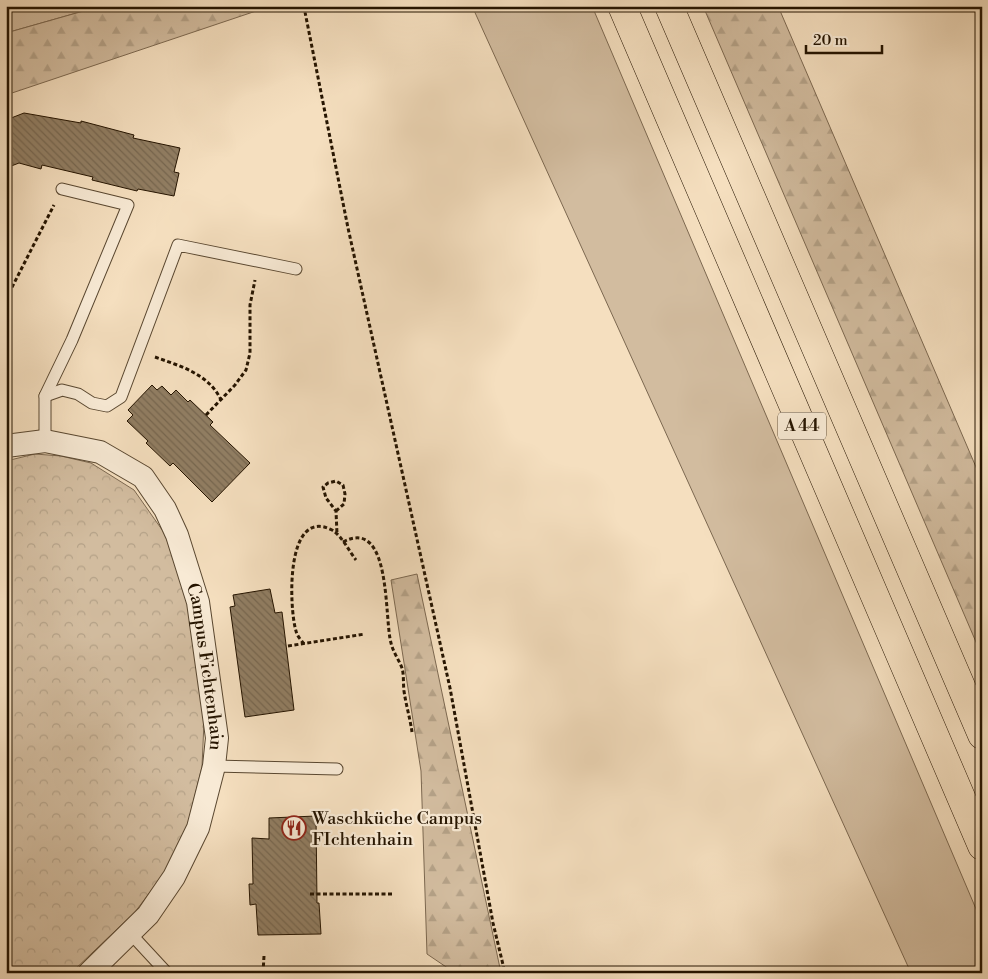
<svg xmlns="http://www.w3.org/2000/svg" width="988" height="979" viewBox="0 0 988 979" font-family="'Libre Bodoni',serif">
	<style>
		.grass { fill: #d2bc9f; stroke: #7c6850 }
		.forest { fill: url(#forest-firs); stroke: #7c6850 }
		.park { fill: url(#park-crowns); stroke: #7c6850 }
		.building { fill: url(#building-back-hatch); stroke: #251400 }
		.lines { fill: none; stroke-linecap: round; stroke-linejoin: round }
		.service-casing { stroke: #594730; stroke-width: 13 }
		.minor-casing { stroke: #594730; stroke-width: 24 }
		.motorway-casing { stroke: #251400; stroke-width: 29 }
		.path { stroke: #251400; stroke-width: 3; stroke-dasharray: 4 2.5; stroke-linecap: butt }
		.service { stroke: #f8ead5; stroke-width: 11 }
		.minor { stroke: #f8ead5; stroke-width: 22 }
		.motorway { stroke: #f5dfbf; stroke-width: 28 }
		.labels { text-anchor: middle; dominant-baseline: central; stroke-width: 4.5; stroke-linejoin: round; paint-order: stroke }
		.shield { fill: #f8ead5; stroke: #645440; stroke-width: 1 }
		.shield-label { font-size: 16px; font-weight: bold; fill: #251400 }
		.street-label { font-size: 18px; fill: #251400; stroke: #f8ead5 }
		.poi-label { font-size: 18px; fill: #251400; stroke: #f8ead5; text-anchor: start }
	</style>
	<defs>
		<pattern id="forest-firs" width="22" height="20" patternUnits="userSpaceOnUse" patternTransform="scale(1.25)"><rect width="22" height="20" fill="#d2bc9f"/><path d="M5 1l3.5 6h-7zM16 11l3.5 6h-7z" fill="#b4a187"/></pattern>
		<pattern id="park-crowns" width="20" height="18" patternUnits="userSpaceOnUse" patternTransform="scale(1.25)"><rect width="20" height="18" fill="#d2bc9f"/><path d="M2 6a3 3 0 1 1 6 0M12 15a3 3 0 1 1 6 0" fill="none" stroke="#b4a187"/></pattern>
		<pattern id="building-back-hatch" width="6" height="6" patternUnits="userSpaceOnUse" patternTransform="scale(1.25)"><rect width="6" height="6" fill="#917e63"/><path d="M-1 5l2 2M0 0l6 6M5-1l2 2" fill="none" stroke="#76664f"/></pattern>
	</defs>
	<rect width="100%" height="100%" fill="#f5dfbf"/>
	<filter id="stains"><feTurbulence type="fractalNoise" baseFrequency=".004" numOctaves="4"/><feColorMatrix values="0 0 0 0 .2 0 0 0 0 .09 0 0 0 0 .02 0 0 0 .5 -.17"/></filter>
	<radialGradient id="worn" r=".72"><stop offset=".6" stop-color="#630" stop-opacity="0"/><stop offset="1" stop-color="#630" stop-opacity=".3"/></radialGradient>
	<g class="grass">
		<path d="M6,6H93L87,10L6,33Z"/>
		<path d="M472,6H592L982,923V973H911Z"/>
	</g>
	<g class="forest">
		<path d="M93,6H271L6,95V33L87,10Z"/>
		<path d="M703,6H778L982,481V656Z"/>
		<path d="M417,574L501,973H455L427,954L421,771L391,580Z"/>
	</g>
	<path class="park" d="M35,454L61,456L91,463L134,490L165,534L189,608L204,722L202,767L187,827L163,875L135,912L71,973H6V461Z"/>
	<g class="building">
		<path d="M24,113L81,123V121L134,135L133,138L180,148L174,172L179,173L174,196L138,189L137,191L92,180L93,177L42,165L41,169L19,163L6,168V120Z"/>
		<path d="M152,385L157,390L162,386L171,395L176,390L188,402L190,400L213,422L210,425L250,463L212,502L173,463L170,466L146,443L148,441L127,421L133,415L128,410Z"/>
		<path d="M270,589L275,613L282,612L294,710L245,717L230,607L235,606L233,595Z"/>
		<path d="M316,816L317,903H319L321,934L258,935L256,904L250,905L249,884H253L252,838L269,839V818Z"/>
	</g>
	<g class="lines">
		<g class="service-casing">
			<g id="service">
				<path d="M45,396L62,390L78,394L92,403L107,406L121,397L178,245L296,269"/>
				<path d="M45,441V396L72,340L128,205L62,189"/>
				<path d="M214,766L337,769"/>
				<path d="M130,933L167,973"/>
			</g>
		</g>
		<g class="minor-casing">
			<g id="minor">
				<path id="s1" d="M6,446L45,441L100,452L143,477L165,509L177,535L198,602L217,738L214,766L198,828L174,877L148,915L89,973"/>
			</g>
		</g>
		<g class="motorway-casing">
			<g id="motorway">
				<path d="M622,6L982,846"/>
				<path d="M669,6L982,735"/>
			</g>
		</g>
		<g class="path">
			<path d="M302,6L305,12L348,228L450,688L493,923L505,973"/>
			<path d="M6,299L54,205"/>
			<path d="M155,357C180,366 209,374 221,400"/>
			<path d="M206,415L235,385L246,370L250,353V305L255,280"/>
			<path d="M336,511L344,504L345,494L343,485L336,481L328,483L323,487L326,498L336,511L337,534"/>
			<path d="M343,542C392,516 384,619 391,643C393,652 399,660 402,668C404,674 403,683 404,691C406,705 410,718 412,732"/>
			<path d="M304,644C301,640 297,636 296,631C289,608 285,506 332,530C342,536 349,551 356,560"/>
			<path d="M288,646L365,634"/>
			<path d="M310,894H393"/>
			<path d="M263,973L264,956"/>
		</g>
		<use href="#service" class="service"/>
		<use href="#minor" class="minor"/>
		<use href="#motorway" class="motorway"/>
	</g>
	<defs>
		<g id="restaurant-ring" transform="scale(1.25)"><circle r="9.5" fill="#f8ead5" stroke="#8f2418" stroke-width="1.5"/><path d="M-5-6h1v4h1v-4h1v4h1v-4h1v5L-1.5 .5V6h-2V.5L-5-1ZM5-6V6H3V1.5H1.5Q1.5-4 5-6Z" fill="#8f2418"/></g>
	</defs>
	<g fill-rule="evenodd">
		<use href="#restaurant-ring" x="294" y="828"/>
	</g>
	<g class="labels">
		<rect class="shield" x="778" y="412.5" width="48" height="27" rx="4"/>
		<g class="shield-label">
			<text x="802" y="426">A 44</text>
		</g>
		<g class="street-label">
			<text stroke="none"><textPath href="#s1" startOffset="348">Campus Fichtenhain</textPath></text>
		</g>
		<g class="poi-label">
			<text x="312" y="818">Waschküche Campus<tspan x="312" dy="21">FIchtenhain</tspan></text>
		</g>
	</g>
	<rect width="988" height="979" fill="none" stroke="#f5dfbf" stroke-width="25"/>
	<rect x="8" y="8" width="973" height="964" fill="none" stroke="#251400" stroke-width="2.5"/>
	<rect x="12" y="12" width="963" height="954" fill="none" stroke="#251400"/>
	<path d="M806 45v8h76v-8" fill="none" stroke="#251400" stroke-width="2.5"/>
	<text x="813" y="45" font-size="15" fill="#251400" stroke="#f8ead5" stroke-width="4" paint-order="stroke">20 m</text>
	<rect width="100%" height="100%" filter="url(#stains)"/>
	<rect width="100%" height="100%" fill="url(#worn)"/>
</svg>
